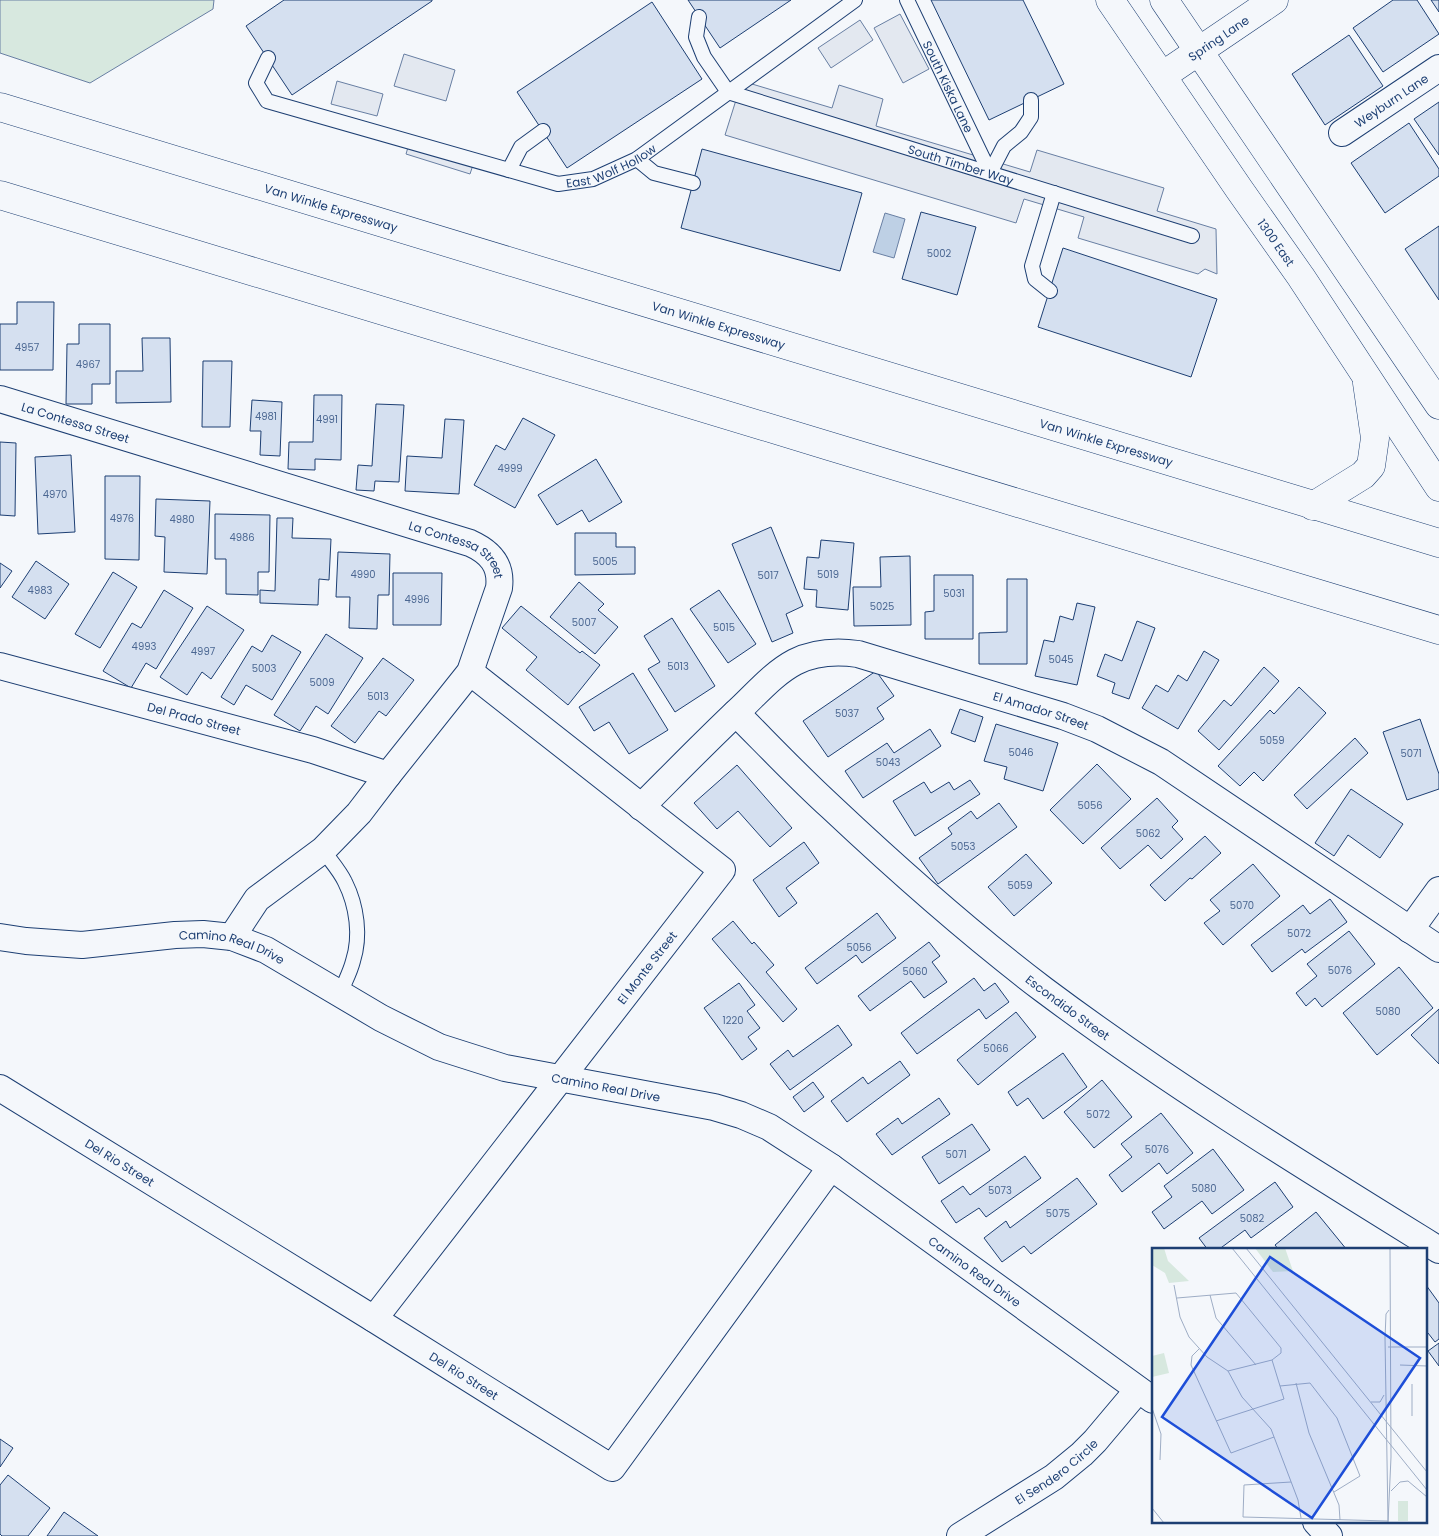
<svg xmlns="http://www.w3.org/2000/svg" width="1439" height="1536" viewBox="0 0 1439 1536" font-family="Poppins,sans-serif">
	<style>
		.green { fill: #d7e8df; stroke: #687fa3 }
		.parking { fill: #e3e8f0; stroke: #687fa3 }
		.water { fill: #bed0e5; stroke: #687fa3 }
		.building { fill: #d5e0f0; stroke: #1d3f73 }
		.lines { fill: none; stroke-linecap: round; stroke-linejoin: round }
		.lane-casing { stroke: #1d3f73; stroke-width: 16 }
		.street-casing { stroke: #1d3f73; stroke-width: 28 }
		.secondary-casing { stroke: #1d3f73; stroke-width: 29 }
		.primary-casing { stroke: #1d3f73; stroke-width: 29 }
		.lane { stroke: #f4f7fb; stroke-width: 14 }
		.street { stroke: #f4f7fb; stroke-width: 26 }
		.secondary { stroke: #f4f7fb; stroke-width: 28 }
		.primary { stroke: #f4f7fb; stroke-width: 28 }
		.labels { text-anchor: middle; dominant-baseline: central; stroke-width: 4; stroke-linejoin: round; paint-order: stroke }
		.number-label { font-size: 10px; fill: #4b6792 }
		.street-label { font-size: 12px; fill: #1d3f73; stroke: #f4f7fb }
		.inset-road { fill: none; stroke: #9eadc5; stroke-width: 1 }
		.view { fill: #1d4ed8; fill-opacity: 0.15; stroke: #1d4ed8; stroke-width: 2.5 }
		.inset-edge { fill: none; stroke: #1d3f73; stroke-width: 2.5 }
	</style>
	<rect width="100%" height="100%" fill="#f4f7fb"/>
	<path class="green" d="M0,0H214L213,9L90,83L0,53Z"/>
	<g class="parking">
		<path d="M900,14L929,69L903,83L874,28Z"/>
		<path d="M860,20L873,40L831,68L818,48Z"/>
		<path d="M404,54L455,70L446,101L394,86Z"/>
		<path d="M337,81L383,94L377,116L331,104Z"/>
		<path d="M742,81L832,108L839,85L883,99L876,126L1030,172L1037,150L1164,188L1157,211L1216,229L1217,274L1205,269L1198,274L1078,238L1084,217L1024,199L1016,223L725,135Z"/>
		<path d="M409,144L473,165L470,174L406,154Z"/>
	</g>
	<path class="water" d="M885,213L905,219L894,258L873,252Z"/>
	<g class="building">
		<path d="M284,0H432V1L292,95L246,26Z"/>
		<path d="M688,0H791L720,48Z"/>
		<path d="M931,0H1023L1064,84L989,120Z"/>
		<path d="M1393,0H1417L1439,34L1383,72L1353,28Z"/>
		<path d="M1431,0H1439V12Z"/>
		<path d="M652,2L702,79L567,168L517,92Z"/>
		<path d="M1349,35L1383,86L1325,125L1292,74Z"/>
		<path d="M1439,102V155L1414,119Z"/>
		<path d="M1409,123L1439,169V176L1385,213L1351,163Z"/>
		<path d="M702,149L862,193L840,271L681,228Z"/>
		<path d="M921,212L976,227L957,295L902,279Z"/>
		<path d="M1439,226V300L1405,249Z"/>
		<path d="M1063,248L1217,299L1191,377L1038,327Z"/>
		<path d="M17,302H54L53,370H0V324H17Z"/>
		<path d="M79,324H110V384H92V404H66L67,344H79Z"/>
		<path d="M142,338H170L171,402L116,403V371H143Z"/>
		<path d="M203,361H232L230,427H202Z"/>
		<path d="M314,395H342L341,460L315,459V470L288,469L289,442H313Z"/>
		<path d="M252,400L282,402L280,456L260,455L261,431H250Z"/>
		<path d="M376,404L404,405L399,482L375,481L374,491L356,490L358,465L372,466Z"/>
		<path d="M523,418L555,435L515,508L474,485L496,445L505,450Z"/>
		<path d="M445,419L464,420L459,494L405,491L407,456L442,458Z"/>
		<path d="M0,442L16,443L15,516L0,515Z"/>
		<path d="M71,455L75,532L38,534L35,457Z"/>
		<path d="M596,459L622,502L589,522L582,510L557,525L538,495Z"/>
		<path d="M105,476H140L139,560L105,559Z"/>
		<path d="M156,499L210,501L207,574L164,572L165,537L155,536Z"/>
		<path d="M215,514L270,515L269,572H258V595L226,594V559H215Z"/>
		<path d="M277,518H293L292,538L331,539L329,580L319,579L318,605L260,603V590L275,591Z"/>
		<path d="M771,527L803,606L786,614L793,633L772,642L732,544Z"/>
		<path d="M575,533H616V547H635V574L575,575Z"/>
		<path d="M821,540L854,543L848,610L816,607L817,590L804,589L807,557L819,558Z"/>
		<path d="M338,552L390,554L389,595H378L377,629L349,628L350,597H336Z"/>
		<path d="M910,556L911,625L854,626L853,587H881L880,557Z"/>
		<path d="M36,561L69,584L45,619L12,597Z"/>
		<path d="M0,563L12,571L0,588Z"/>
		<path d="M113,572L137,587L100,648L75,634Z"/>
		<path d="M393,573H442L441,625H393Z"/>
		<path d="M934,575H973V639H925V612L934,611Z"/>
		<path d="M1007,579H1027V664H979V633L1007,632Z"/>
		<path d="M579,582L604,604L598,610L618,627L595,654L550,617Z"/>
		<path d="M164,590L193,608L156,669L146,663L131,688L103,671L132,623L141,628Z"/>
		<path d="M719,590L756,644L728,663L690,609Z"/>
		<path d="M1077,603L1095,607L1077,685L1035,676L1044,640L1054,642L1060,616L1073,620Z"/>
		<path d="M207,606L244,630L211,679L202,672L187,695L160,677Z"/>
		<path d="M521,606L580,653L582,651L600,665L568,705L526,670L537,657L502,628Z"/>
		<path d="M672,618L715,686L675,712L648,669L660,662L644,636Z"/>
		<path d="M1137,621L1155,628L1129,699L1112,693L1115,683L1097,676L1105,654L1122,661Z"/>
		<path d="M326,634L363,658L328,714L316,706L300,731L274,715Z"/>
		<path d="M272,635L301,652L272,700L246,685L234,705L221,697L252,646L262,652Z"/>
		<path d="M1204,651L1219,660L1178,729L1142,708L1156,685L1168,692L1178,675L1187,681Z"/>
		<path d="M383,658L414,680L386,716L379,711L355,743L331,726Z"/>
		<path d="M1264,667L1279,681L1219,750L1198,731L1224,700L1231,706Z"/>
		<path d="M876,671L894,696L877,708L884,719L828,757L803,721Z"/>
		<path d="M633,673L668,730L629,754L609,722L594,731L579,707Z"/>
		<path d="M1299,687L1326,713L1263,781L1254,772L1240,786L1218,766L1270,710L1274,714Z"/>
		<path d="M960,709L983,717L975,742L951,733Z"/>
		<path d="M1420,719L1439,774V789L1407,800L1383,732Z"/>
		<path d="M996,724L1058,743L1043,791L1004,779L1007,767L984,761Z"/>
		<path d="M930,729L941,746L863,798L845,771L887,743L894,753Z"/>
		<path d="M1355,738L1368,753L1307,809L1294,795Z"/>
		<path d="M1097,764L1131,799L1083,844L1050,810Z"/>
		<path d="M737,765L792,828L770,847L738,811L717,829L694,803Z"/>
		<path d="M970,780L980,794L915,836L893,801L924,782L931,793L949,782L954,790Z"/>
		<path d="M1351,789L1403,824L1380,858L1348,835L1334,856L1315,843Z"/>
		<path d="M1157,798L1178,821L1172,827L1183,839L1161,859L1148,845L1120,869L1101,848Z"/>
		<path d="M999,803L1017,827L938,884L919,858L952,834L948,828L971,811L977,819Z"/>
		<path d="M1205,836L1221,853L1192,879L1190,878L1165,901L1150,885Z"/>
		<path d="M804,842L819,863L786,888L797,903L779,917L753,880Z"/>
		<path d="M1026,854L1052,883L1014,916L988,887Z"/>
		<path d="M1253,864L1280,896L1223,945L1204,923L1220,911L1210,900Z"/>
		<path d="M1330,899L1347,922L1305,953L1302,949L1272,972L1251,945L1303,905L1310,914Z"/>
		<path d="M877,913L896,938L862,963L856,955L817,984L805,968Z"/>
		<path d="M733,921L752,944L754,942L774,965L766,972L797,1009L783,1022L712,939Z"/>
		<path d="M1349,931L1375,964L1322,1007L1315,998L1306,1006L1296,993L1317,976L1307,964Z"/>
		<path d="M929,942L940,956L932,962L947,982L924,998L911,981L870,1011L858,996Z"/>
		<path d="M1399,967L1433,1008L1377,1055L1343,1013Z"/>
		<path d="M974,978L984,991L995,983L1009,1002L986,1019L979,1009L917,1054L901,1033Z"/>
		<path d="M739,983L755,1005L747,1011L760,1028L748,1037L757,1049L742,1060L704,1008Z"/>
		<path d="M1439,1009V1064L1411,1035Z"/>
		<path d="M1016,1012L1036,1037L978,1085L957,1060Z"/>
		<path d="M838,1025L852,1045L790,1090L770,1064L788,1050L793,1057Z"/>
		<path d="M1063,1053L1087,1087L1043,1119L1028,1098L1017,1106L1008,1092Z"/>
		<path d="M900,1061L910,1075L847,1122L831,1101L863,1077L868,1084Z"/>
		<path d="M1102,1080L1132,1117L1094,1148L1064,1112Z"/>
		<path d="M813,1082L824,1097L804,1112L793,1097Z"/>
		<path d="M939,1098L950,1114L892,1155L876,1134L898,1118L902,1124Z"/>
		<path d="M1161,1113L1193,1153L1167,1174L1159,1163L1122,1192L1109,1175L1132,1157L1121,1144Z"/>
		<path d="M972,1124L990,1150L939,1184L922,1157Z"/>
		<path d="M1213,1149L1244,1190L1212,1214L1202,1201L1164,1229L1152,1212L1172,1197L1164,1186Z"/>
		<path d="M1025,1156L1041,1178L986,1217L979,1208L956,1223L941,1201L963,1186L970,1195Z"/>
		<path d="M1077,1178L1097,1204L1031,1254L1024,1246L1002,1262L984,1238L1006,1221L1010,1228Z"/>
		<path d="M1275,1182L1293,1207L1251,1238L1245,1230L1218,1250H1208L1199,1238Z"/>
		<path d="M1316,1212L1347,1250H1279L1275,1245Z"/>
		<path d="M1426,1285L1439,1303V1339L1435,1342L1428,1333L1425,1335Z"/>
		<path d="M1439,1343V1366L1428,1351Z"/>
		<path d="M0,1439L13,1448L0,1467Z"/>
		<path d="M8,1475L50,1508L28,1536H2L0,1534V1485Z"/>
		<path d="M64,1512L98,1536H47Z"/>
	</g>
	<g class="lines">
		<g class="lane-casing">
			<g id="lane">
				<path id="s1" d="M907,0L990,173"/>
				<path id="s2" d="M699,17L696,37L704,57L728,92L1192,236"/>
				<path id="s3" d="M268,58L256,83L267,101L558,184L593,179L637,159L855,0"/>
				<path d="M637,159L654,173L693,183"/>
				<path d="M509,170L521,147L543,131"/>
				<path d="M990,173L1004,146L1021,132L1031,117V100"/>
				<path d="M1050,291L1035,279L1032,266L1054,193"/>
				<path d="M323,850C330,860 340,871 345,882C357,906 361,936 353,961C350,973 344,983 340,994"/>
			</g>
		</g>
		<g class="street-casing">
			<g id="street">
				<path id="s4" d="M1342,133L1439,68"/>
				<path id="s5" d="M0,399L470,543C490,552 502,565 499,588L470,672L388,775L359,813L323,850L257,899L232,937"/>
				<path id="s6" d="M0,666L313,750L388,775"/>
				<path id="s7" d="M736,713C767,744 798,777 831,807C899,871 970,934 1044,990C1171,1085 1305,1167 1439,1250"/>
				<path id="s8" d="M641,807C674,774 706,741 740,709C757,693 774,673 795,662C815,652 836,651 858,654L1063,716L1097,729L1161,762L1439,949"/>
				<path d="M1410,930L1439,890"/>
				<path id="s9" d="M0,937L26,941L82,945L175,935L203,934L232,937L266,950L381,1018L439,1047L505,1068L714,1107L741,1115L769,1127L831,1167L1153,1400"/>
				<path id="s10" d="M0,1088L374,1319L612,1468L831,1167"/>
				<path id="s11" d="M374,1319L722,870L470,672"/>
				<path d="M1316,1522L1329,1536"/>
				<path id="s12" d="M960,1536L1054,1477L1082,1454L1095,1441L1138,1390"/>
			</g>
		</g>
		<g class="secondary-casing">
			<g id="secondary">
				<path id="s13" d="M1110,0L1239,189L1301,277L1439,487"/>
				<path d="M1164,0L1439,405"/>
				<path id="s14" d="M1162,76L1274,0"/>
				<path d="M1313,506L1363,475L1371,466L1375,438L1367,383"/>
			</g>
		</g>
		<g class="primary-casing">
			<g id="primary">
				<path id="s15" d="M0,107L1439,543"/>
				<path d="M0,195L829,446L1439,630"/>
			</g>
		</g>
		<use href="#lane" class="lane"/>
		<use href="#street" class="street"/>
		<use href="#secondary" class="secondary"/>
		<use href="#primary" class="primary"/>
	</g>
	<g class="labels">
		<g class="number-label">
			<text x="939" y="253">5002</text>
			<text x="27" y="347">4957</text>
			<text x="88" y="364">4967</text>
			<text x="266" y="416">4981</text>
			<text x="327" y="419">4991</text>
			<text x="510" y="468">4999</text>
			<text x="55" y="494">4970</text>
			<text x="122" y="518">4976</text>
			<text x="182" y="519">4980</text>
			<text x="242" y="537">4986</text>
			<text x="605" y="561">5005</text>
			<text x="363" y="574">4990</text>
			<text x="828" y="574">5019</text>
			<text x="768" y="575">5017</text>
			<text x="40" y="590">4983</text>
			<text x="954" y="593">5031</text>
			<text x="417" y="599">4996</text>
			<text x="882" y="606">5025</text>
			<text x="584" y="622">5007</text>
			<text x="724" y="627">5015</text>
			<text x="144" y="646">4993</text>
			<text x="203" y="651">4997</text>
			<text x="1061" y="659">5045</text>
			<text x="678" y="666">5013</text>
			<text x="264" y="668">5003</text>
			<text x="322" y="682">5009</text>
			<text x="378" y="696">5013</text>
			<text x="847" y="713">5037</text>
			<text x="1272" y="740">5059</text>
			<text x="1021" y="752">5046</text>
			<text x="1411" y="753">5071</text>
			<text x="888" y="762">5043</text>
			<text x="1090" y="805">5056</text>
			<text x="1148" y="833">5062</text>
			<text x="963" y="846">5053</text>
			<text x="1020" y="885">5059</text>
			<text x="1242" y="905">5070</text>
			<text x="1299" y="933">5072</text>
			<text x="859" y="947">5056</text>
			<text x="1340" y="970">5076</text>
			<text x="915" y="971">5060</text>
			<text x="1388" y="1011">5080</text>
			<text x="733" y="1020">1220</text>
			<text x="996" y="1048">5066</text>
			<text x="1098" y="1114">5072</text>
			<text x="1157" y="1149">5076</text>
			<text x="956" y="1154">5071</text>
			<text x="1204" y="1188">5080</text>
			<text x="1000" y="1190">5073</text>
			<text x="1058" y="1213">5075</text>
			<text x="1252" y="1218">5082</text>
		</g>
		<g class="street-label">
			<text stroke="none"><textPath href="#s14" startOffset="68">Spring Lane</textPath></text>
			<text stroke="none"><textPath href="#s1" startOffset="96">South Kiska Lane</textPath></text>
			<text stroke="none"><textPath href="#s4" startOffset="59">Weyburn Lane</textPath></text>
			<text stroke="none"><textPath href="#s3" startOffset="408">East Wolf Hollow</textPath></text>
			<text stroke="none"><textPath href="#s2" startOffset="328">South Timber Way</textPath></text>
			<text stroke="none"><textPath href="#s15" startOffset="346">Van Winkle Expressway</textPath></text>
			<text stroke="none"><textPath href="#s13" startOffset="294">1300 East</textPath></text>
			<text stroke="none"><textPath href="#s15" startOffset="751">Van Winkle Expressway</textPath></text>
			<text stroke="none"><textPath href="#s5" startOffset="79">La Contessa Street</textPath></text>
			<text stroke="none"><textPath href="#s15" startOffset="1156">Van Winkle Expressway</textPath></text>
			<text stroke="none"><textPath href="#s5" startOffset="484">La Contessa Street</textPath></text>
			<text stroke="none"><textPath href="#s8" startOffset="468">El Amador Street</textPath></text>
			<text stroke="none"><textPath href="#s6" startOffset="201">Del Prado Street</textPath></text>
			<text stroke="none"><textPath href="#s9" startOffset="235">Camino Real Drive</textPath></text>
			<text stroke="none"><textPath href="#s11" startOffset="445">El Monte Street</textPath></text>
			<text stroke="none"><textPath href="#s7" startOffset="444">Escondido Street</textPath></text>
			<text stroke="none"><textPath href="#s9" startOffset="640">Camino Real Drive</textPath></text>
			<text stroke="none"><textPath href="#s10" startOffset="141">Del Rio Street</textPath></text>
			<text stroke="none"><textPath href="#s9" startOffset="1060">Camino Real Drive</textPath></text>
			<text stroke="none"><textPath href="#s10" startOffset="546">Del Rio Street</textPath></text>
			<text stroke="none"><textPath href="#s12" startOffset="116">El Sendero Circle</textPath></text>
		</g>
	</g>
	<g transform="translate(1152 1248)">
		<rect width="275" height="275" fill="#f4f7fb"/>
		<path d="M0,0H12L16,13L37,33L17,35L13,25L0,17ZM103,0H133L141,23L121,24ZM12,105L17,125L0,129V108ZM246,253H256V273H246Z" fill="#d7e8df"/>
		<path class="inset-road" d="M80,0L275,242M94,0L275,224M22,37L28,69L37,89L55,109L76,123L90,149L119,181L146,252L149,270M58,47L64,70L104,117M25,50L84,45L129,100V105L120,112L76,123M236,99H275M47,101L40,108L39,117L79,205L122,189M248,117L275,118M144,135L157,185L187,257L188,272M260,136V168M128,138L158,135L185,170L208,228L182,244M219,154H228L232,147M0,160L9,186L8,212M64,173L132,151L120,112M139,234L92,237L91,269L236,273M239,243L248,234L256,233L275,249M0,260L12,275M236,273L233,90L234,66L237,62M236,275L239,209L238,0"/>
		<path class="view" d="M118,9L268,110L160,270L10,169Z"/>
		<rect width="275" height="275" class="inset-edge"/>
	</g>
</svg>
